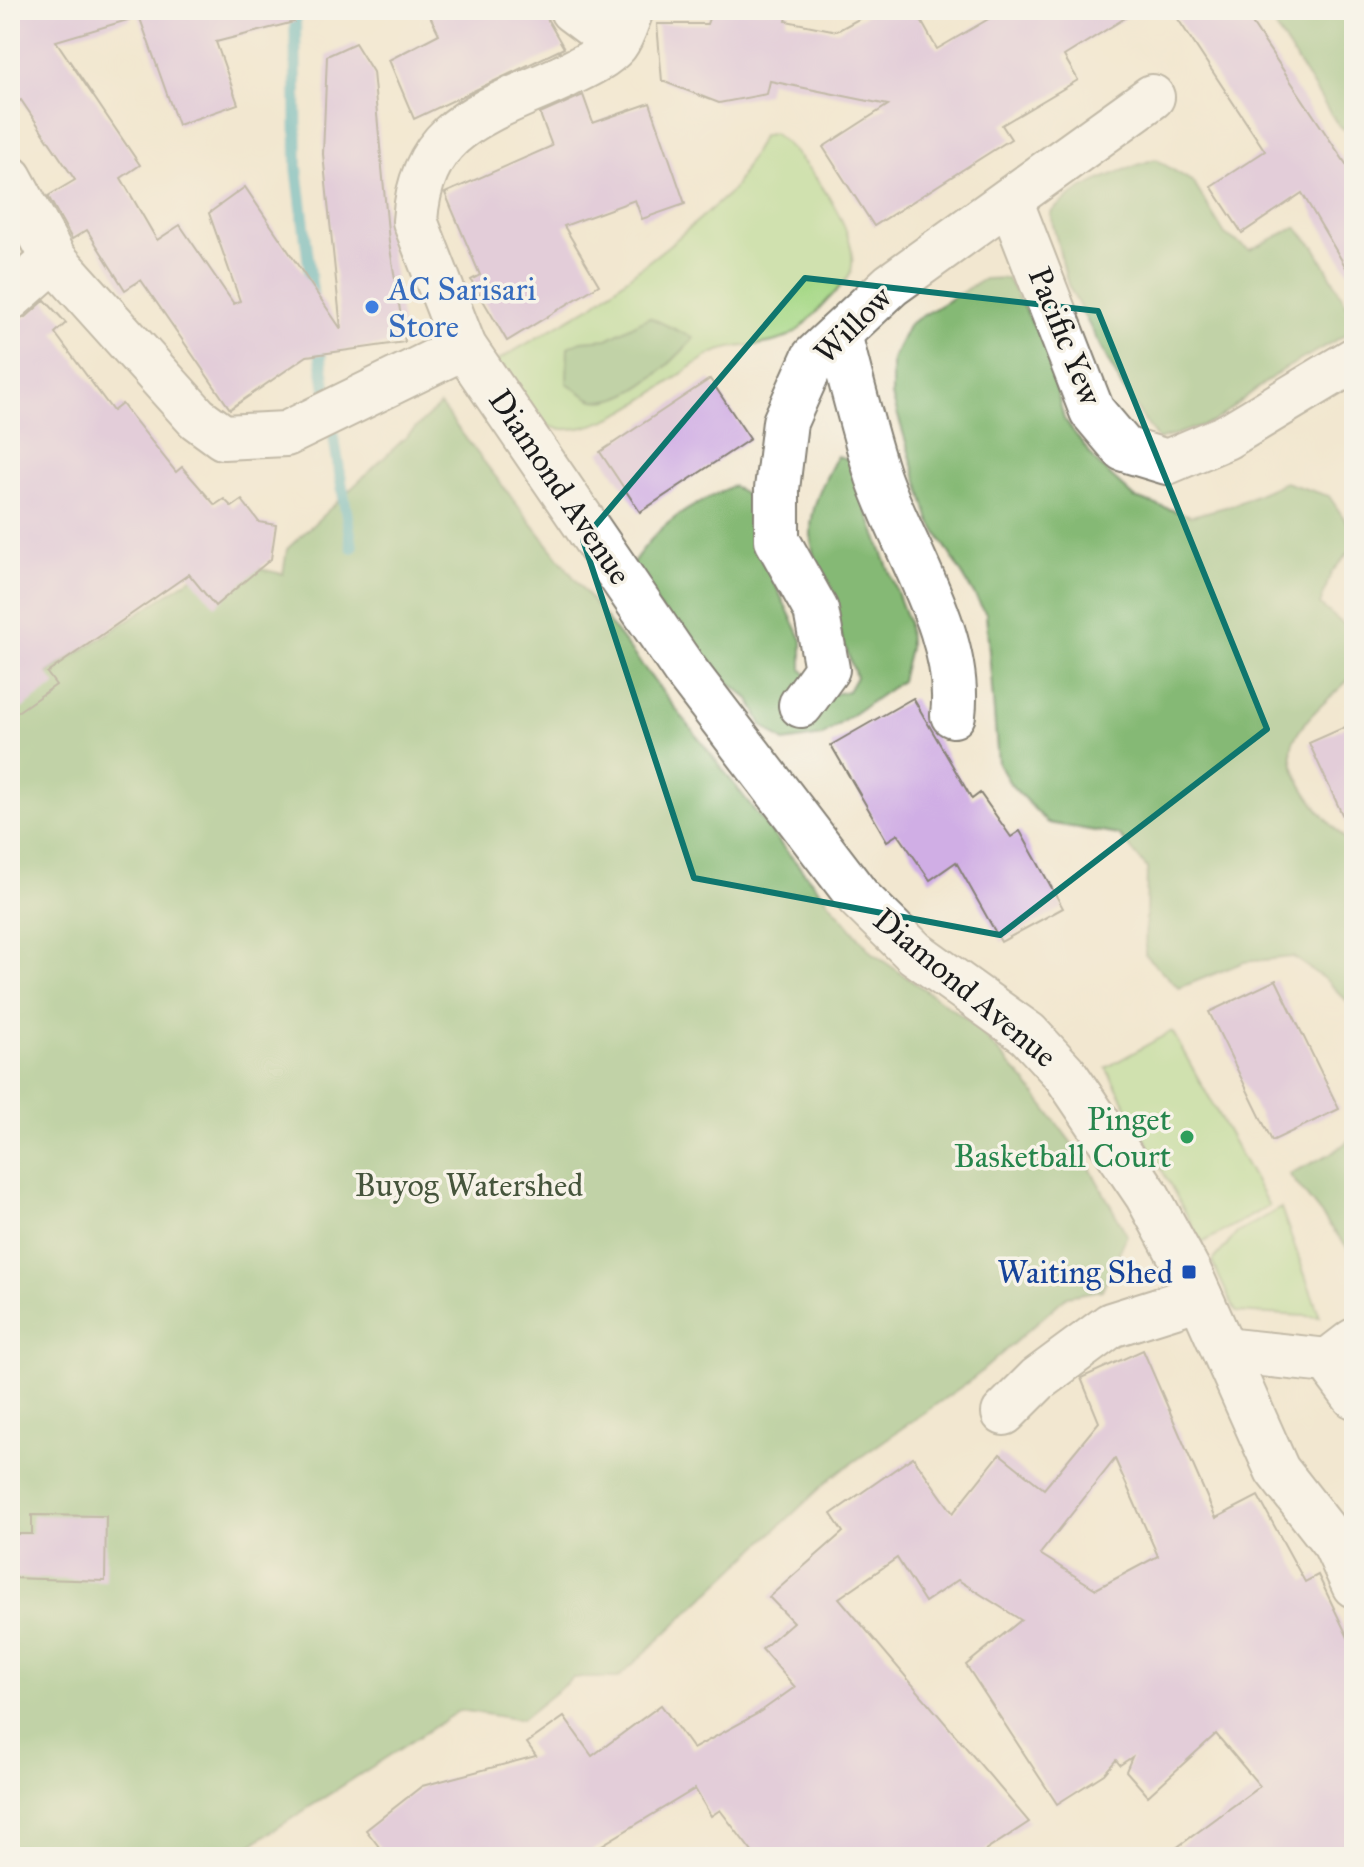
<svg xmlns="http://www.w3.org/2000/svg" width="1364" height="1867" viewBox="0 0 1364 1867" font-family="'IM FELL Great Primer',serif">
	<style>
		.green { fill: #a7d988; stroke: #627a52; stroke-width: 2 }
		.forest { fill: #85b974; stroke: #506a48; stroke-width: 2 }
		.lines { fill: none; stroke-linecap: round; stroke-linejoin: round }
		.stream { stroke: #3caaba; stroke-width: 12 }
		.building { fill: #d0aee5; fill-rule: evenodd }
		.minor-casing { stroke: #878276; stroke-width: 48 }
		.minor { stroke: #fff; stroke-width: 44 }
		.marked { fill: none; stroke: #0f766e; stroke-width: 6; stroke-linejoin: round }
		.shop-dot { fill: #3f7fe0; stroke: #f7f3e8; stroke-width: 3 }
		.leisure-dot { fill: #2e9e5b; stroke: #f7f3e8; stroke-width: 3 }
		.transit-dot { fill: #1a4fb4; stroke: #f7f3e8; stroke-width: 3 }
		.labels { text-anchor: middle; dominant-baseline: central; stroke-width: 7; stroke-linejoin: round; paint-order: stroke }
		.shop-label { font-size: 32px; fill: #366cbe; stroke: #f7f3e8; text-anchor: start }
		.street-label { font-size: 32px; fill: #1c1c1c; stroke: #f7f3e8 }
		.leisure-label { font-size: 32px; fill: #27864d; stroke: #f7f3e8; text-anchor: end }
		.park-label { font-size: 32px; fill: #46553c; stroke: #f7f3e8 }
		.transit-label { font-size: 32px; fill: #164399; stroke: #f7f3e8; text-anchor: end }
	</style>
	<rect width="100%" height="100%" fill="#f7f3e8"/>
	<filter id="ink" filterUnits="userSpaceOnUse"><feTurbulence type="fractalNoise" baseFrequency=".0125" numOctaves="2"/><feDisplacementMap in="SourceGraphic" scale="16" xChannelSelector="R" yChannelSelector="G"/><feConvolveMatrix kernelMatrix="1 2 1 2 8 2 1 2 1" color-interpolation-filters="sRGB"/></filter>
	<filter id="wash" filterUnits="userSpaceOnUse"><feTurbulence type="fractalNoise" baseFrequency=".006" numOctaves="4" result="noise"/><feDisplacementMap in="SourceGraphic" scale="32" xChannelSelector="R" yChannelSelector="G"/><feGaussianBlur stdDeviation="1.8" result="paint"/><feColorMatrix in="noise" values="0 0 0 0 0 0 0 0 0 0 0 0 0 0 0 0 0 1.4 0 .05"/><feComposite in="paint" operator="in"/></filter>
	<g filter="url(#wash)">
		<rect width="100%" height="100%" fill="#f2e7d0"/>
		<g class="green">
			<path d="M773,133C804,155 862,231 851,271C847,282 832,295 824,304C812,317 800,332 783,339C758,349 730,342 706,357C668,381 604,438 555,428C530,422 505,384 490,365L593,305L673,242L733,190L762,136Z"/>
			<path d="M1172,1031L1269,1206L1202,1243L1106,1068Z"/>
			<path d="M1281,1208L1320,1317L1236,1312L1212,1262L1237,1233Z"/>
		</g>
		<g class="forest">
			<path d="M1264,10H1353L1354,136L1338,125Z"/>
			<path d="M1155,159L1193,182L1225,234L1250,250L1296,227L1315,247L1354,318V330L1279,372L1213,422L1158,440L1122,387L1068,285L1050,213C1079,184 1118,172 1155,159Z"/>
			<path d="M1007,278L1045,345L1064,419L1098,464L1135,498L1191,516L1233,505L1285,482L1329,496L1354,533V546L1331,573L1320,605L1354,633V674C1334,696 1309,712 1295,738C1277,770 1332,827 1354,848V1008L1327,981L1293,957L1244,962L1179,988L1145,955L1147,868L1119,835L1048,823L1011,785L998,763L986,614L930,521L892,396V359L909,324L984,279Z"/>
			<path d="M649,317L694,338C675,360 628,407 594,400C586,398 575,388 567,383L568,347L581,341L607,339Z"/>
			<path d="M440,405L783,847L872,953L971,1022L1025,1081L1089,1166L1127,1235L1102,1290L1067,1296L974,1378L832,1477L618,1678H573L521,1720L460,1710L232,1857H10V698L219,560L283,574L287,549Z"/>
			<path d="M837,456L848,459L908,622L909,648L901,681L822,736L784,742L762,725L750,700L720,675L627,571C660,521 681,512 732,486L746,494L751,520L776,586L802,640V669L823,696L848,691L856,677C844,638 810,569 811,531C811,503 825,480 837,456Z"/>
			<path d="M1354,1136V1256L1289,1174L1334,1152Z"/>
		</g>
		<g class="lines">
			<g class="stream">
				<path d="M295,10L297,167L313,299"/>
				<path d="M318,341L352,547"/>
			</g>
		</g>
		<g id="blocks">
			<g class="building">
				<path d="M10,10H130L131,19L56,41L140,165L121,178L157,240L180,225L234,304L240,301L209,213L245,187L341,329L323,154L327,56L355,43L373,72L389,242L405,342L307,356L230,409L141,280L125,290L87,230L72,239L48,196L75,180L21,100L10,105Z"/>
				<path d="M137,10H293L294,22L216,42L238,104L178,125Z"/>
				<path d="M427,10H542L564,48L414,119L389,60L439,34Z"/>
				<path d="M712,10H789L786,21L837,31L875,10H915L937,49L1004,10H1138L1064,56L1078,80L1002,125L1011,139L874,226L823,147L888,105L770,81L767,94L719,103L662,81L657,24H707Z"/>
				<path d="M1172,10H1243L1354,176V281L1302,193L1242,233L1211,186L1265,151Z"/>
				<path d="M583,95L593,123L650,103L685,204L642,219L635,200L564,226L599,285L507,341L471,280L480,275L445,193L552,146L540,114Z"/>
				<path d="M45,300L66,323L55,333L113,411L122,404L176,472L182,467L215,505L224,499L232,507L242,500L259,522L276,525L271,559L215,606L189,574L47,673L56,685L10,717V322L26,317Z"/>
				<path d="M710,379L750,439L640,512L600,452Z"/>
				<path d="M913,698L972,799L980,793L1011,837L1020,831L1063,908L1001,942L956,862L930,880L898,834L887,841L831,745Z"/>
				<path d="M1354,723V840L1309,743Z"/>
				<path d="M1276,980L1339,1109L1272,1141L1209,1012Z"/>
				<path d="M1143,1350L1216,1518L1258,1496L1305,1582L1318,1575L1354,1650V1857H1164L1260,1786L1216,1734L1148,1796L1126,1771L1132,1757L1120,1765L1116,1760L1104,1774L1057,1804L966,1665L1021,1620L958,1580L925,1602L897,1558L839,1598L1029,1822L976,1857H756L720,1810L711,1816L695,1789L582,1857H387L366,1830L422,1786L536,1756L527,1743L564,1717L592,1756L661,1705L693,1749L757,1714L795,1687L762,1649L793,1622L769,1597L843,1532L831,1514L913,1457L953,1513L1000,1454L1044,1489L1099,1422L1081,1378ZM1115,1459L1158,1556L1096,1589L1040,1554Z"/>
				<path d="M32,1515L106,1516L105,1581L10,1578V1534H32Z"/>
			</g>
		</g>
	</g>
	<g filter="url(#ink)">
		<use href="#blocks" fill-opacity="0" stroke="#878276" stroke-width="2"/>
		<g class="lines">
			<g class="minor-casing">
				<g id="minor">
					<path d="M572,10L616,43"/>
					<path d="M631,10C627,20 623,35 616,44C603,59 581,68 563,77C488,112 421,124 415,221L464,347L684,669L859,898L915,953L1028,1034L1065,1074L1147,1195L1189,1272L1277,1470L1335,1544L1354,1585"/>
					<path d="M10,178L54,259L197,418L223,437L286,434L464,347"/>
					<path d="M1010,200L1092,411L1124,449L1167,462L1226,437L1354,360"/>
					<path d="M10,298L54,259"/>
					<path d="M839,334C851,381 863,430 878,477C903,549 963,636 953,715"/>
					<path d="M801,705L827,669L816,610L777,540V489L785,422L814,357L891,285L1152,97"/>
					<path d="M1224,1350L1328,1361L1354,1341"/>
					<path d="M1328,1361L1354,1396"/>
					<path d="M1004,1413L1038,1379L1111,1325L1200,1297"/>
				</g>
			</g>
			<use href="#minor" class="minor"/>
		</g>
	</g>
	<path d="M0 0H1364V1867H0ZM805,278L1098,311L1267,729L1000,935L694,878L583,540Z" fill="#f2e7d0" fill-opacity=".55" fill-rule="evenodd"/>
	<path class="marked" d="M805,278L1098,311L1267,729L1000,935L694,878L583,540Z"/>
	<circle class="shop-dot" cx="372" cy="307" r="8"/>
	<circle class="leisure-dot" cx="1187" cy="1137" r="8"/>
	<rect class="transit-dot" x="1181" y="1264" width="16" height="16" rx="4"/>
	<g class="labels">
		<g class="shop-label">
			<text x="388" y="289">AC Sarisari<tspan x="388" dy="37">Store</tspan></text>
		</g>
		<g class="street-label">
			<text transform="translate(853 325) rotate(-45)">Willow</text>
			<text transform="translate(1065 336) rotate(68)">Pacific Yew</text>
			<text transform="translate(560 487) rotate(56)">Diamond Avenue</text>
			<text transform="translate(965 988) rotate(40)">Diamond Avenue</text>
		</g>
		<g class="leisure-label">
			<text x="1171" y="1119">Pinget<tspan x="1171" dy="37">Basketball Court</tspan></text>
		</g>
		<g class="park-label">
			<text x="469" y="1185">Buyog Watershed</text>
		</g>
		<g class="transit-label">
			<text x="1173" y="1272">Waiting Shed</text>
		</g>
	</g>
	<rect width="1364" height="1867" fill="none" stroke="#f7f3e8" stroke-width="40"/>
</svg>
